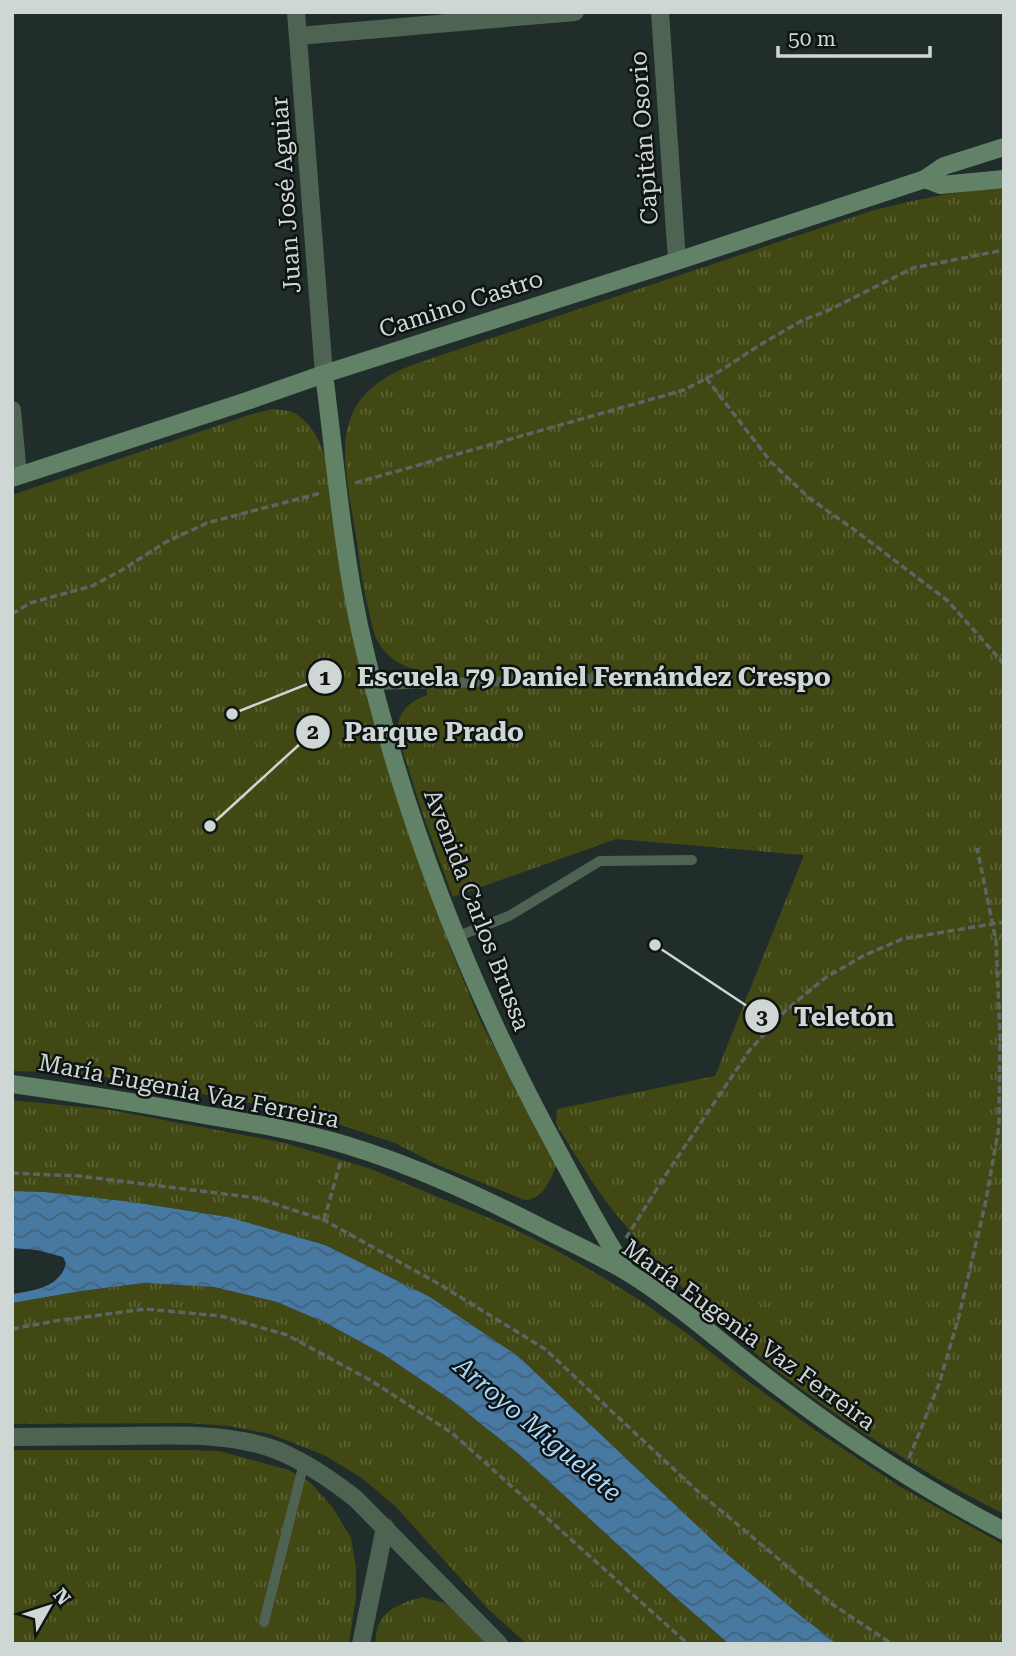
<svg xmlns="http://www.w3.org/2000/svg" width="1016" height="1656" viewBox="0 0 1016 1656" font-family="'Roboto Serif',serif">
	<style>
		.grass { fill: url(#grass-tufts) }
		.water { fill: url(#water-waves) }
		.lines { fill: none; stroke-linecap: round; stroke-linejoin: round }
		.path { stroke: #5b6664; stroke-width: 3.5; stroke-dasharray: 7 3.5; stroke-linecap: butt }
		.lane { stroke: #4e6351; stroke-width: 10 }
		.street { stroke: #4e6351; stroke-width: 18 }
		.secondary { stroke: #618266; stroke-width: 18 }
		.labels { text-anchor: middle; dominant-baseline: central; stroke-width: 5; stroke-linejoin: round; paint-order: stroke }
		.street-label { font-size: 24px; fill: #cfd7d5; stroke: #0e1413 }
		.water-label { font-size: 26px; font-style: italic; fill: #acd7fc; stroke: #0e1413 }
		.leader { fill: none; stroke: #cfd7d5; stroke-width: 2.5 }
		.callout-dot { fill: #cfd7d5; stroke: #0e1413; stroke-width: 2.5 }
		.mark-label { font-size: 21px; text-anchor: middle; font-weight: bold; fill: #111 }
		.callout-label { font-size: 26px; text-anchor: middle; font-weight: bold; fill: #cfd7d5; stroke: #0e1413; stroke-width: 5; stroke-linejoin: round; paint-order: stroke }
	</style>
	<defs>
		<pattern id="grass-tufts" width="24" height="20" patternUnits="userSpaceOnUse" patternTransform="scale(1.75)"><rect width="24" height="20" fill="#414813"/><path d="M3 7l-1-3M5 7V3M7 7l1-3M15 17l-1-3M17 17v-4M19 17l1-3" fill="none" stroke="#5b6234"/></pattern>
		<pattern id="water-waves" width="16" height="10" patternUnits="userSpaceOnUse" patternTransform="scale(1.75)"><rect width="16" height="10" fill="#4779a3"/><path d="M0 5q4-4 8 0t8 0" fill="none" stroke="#43627b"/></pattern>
	</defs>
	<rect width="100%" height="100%" fill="#202d2b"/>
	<g class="grass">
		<path d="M1004,187V1514C860,1441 717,1339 615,1213C594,1187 577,1157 559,1129L556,1123L557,1109L715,1076L804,855L616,839L453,897C437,854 421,811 408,767C404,754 397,739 398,725C400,709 413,700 427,695L426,673C407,668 388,660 378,642C374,635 372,624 370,616C364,592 360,567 357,542C352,510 345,478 345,446C345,434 349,420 354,410C367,386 388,375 412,365L871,211C917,199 957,191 1004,187Z"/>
		<path d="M272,409C277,410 284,410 289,411C311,418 321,444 328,463L346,600L364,683L393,783L453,955L480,1020L556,1165C552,1178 543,1199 526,1200C522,1200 519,1197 515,1196L440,1166L395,1143L305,1113L126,1080L73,1073L12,1071V495L252,414Z"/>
		<path d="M12,1100L111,1110L285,1143L371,1169L508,1226L554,1249L606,1279L644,1303L685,1332L741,1376L815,1430L899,1486L1004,1545V1644H837L801,1616L727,1554L518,1356L430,1297L325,1245L228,1217L132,1202L45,1192L12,1191Z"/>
		<path d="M144,1283L214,1287L277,1302L326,1323L383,1354L451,1400L520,1455L674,1596L729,1644H527L490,1611L396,1507L362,1478L322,1454L270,1434L229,1426L187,1423L12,1424V1303L81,1291Z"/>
		<path d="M12,1450H184L219,1451L289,1470L311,1483L333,1508L351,1538L356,1568V1597L349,1644H12Z"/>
		<path d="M422,1597L444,1603L456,1612L488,1644H375C376,1638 376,1631 378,1626C385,1608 405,1602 422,1597Z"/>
	</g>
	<path class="water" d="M12,1191L45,1192L132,1202L228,1217L325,1245L430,1297L518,1356L727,1554L801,1616L837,1644H729L674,1596L520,1455L451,1400L383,1354L326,1323L277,1302L214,1287L144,1283L81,1291L12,1303V1294C33,1291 61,1287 66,1263L63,1257L37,1250L12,1248Z"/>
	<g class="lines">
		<g class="path">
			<path d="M706,378L771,462L808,497L856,531L948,601L1004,664"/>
			<path d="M355,483L684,390L720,371L763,343L803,320L827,311L913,268L1004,250"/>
			<path d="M12,614L30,603L92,586L122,570L166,542L207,523L321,493"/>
			<path d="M12,1173L79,1176L257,1198L324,1220L439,1284L545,1349L694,1488L832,1604L892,1644"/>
			<path d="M324,1220L341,1160"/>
			<path d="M626,1238L665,1176L749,1051L785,1011L825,978L863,956L902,939L1004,922"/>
			<path d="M12,1329L55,1321L145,1309L221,1316L287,1335L370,1380L452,1433L688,1644"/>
			<path d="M909,1458L939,1384L959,1316L985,1205L999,1127L1000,1034L996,941L977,848"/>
		</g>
		<g class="lane">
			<path d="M373,685L698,676"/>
			<path d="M456,937L509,916L600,861L692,860"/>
			<path d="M264,1622L304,1463"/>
		</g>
		<g class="street">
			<path d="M296,12L324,374"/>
			<path d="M660,12L677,261"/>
			<path d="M298,36L575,12"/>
			<path d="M12,410L18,475"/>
			<path d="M12,1437C52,1437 91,1436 130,1436C180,1435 232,1433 279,1451C307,1463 332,1480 356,1499L499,1644"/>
			<path d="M361,1644L385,1527"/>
		</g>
		<g class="secondary">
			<path d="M925,179L941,185L1004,179"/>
			<path d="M324,374C335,459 342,546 360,630C401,812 469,988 558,1151C580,1192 601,1232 626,1271"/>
			<path d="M12,478L247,401L324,374L677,261L925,179L944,166L1004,147"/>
			<path d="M12,1084C76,1093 140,1103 204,1115C251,1123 300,1131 346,1145C416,1166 484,1198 550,1232C576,1245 604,1258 629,1273C682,1306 729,1350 779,1387C850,1441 925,1490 1004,1531"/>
		</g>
	</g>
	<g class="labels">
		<g class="street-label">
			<text transform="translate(644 138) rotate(-94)">Capitán Osorio</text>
			<text transform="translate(286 195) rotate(-94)">Juan José Aguiar</text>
			<text transform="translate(461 304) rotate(-18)">Camino Castro</text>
			<text transform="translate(477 910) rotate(69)">Avenida Carlos Brussa</text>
			<text transform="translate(189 1091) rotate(11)">María Eugenia Vaz Ferreira</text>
			<text transform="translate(749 1335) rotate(36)">María Eugenia Vaz Ferreira</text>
		</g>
		<g class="water-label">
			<text transform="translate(538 1429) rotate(40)">Arroyo Miguelete</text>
		</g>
	</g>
	<path class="leader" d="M232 714L325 677M210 826L313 732M655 945L762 1016"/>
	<g class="callout-dot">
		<circle cx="232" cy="714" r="7"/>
		<circle cx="210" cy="826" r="7"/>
		<circle cx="655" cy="945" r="7"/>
		<circle cx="325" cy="677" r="18"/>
		<circle cx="313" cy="732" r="18"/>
		<circle cx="762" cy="1016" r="18"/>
	</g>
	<g class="mark-label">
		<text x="325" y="685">1</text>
		<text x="313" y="739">2</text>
		<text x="762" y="1024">3</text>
	</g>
	<g class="callout-label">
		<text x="594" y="686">Escuela 79 Daniel Fernández Crespo</text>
		<text x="434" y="741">Parque Prado</text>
		<text x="844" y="1026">Teletón</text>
	</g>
	<rect width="1016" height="1656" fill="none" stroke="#cfd7d5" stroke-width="28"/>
	<g transform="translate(49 1607) rotate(51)" stroke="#0e1413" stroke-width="5" paint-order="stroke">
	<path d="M0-5L12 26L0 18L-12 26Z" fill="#cfd7d5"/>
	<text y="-10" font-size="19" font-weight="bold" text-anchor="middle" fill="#cfd7d5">N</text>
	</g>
	<path d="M778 46v10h152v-10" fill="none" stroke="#cfd7d5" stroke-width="3.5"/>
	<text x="788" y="46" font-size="21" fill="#cfd7d5" stroke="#0e1413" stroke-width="5" paint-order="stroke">50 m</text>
</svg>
